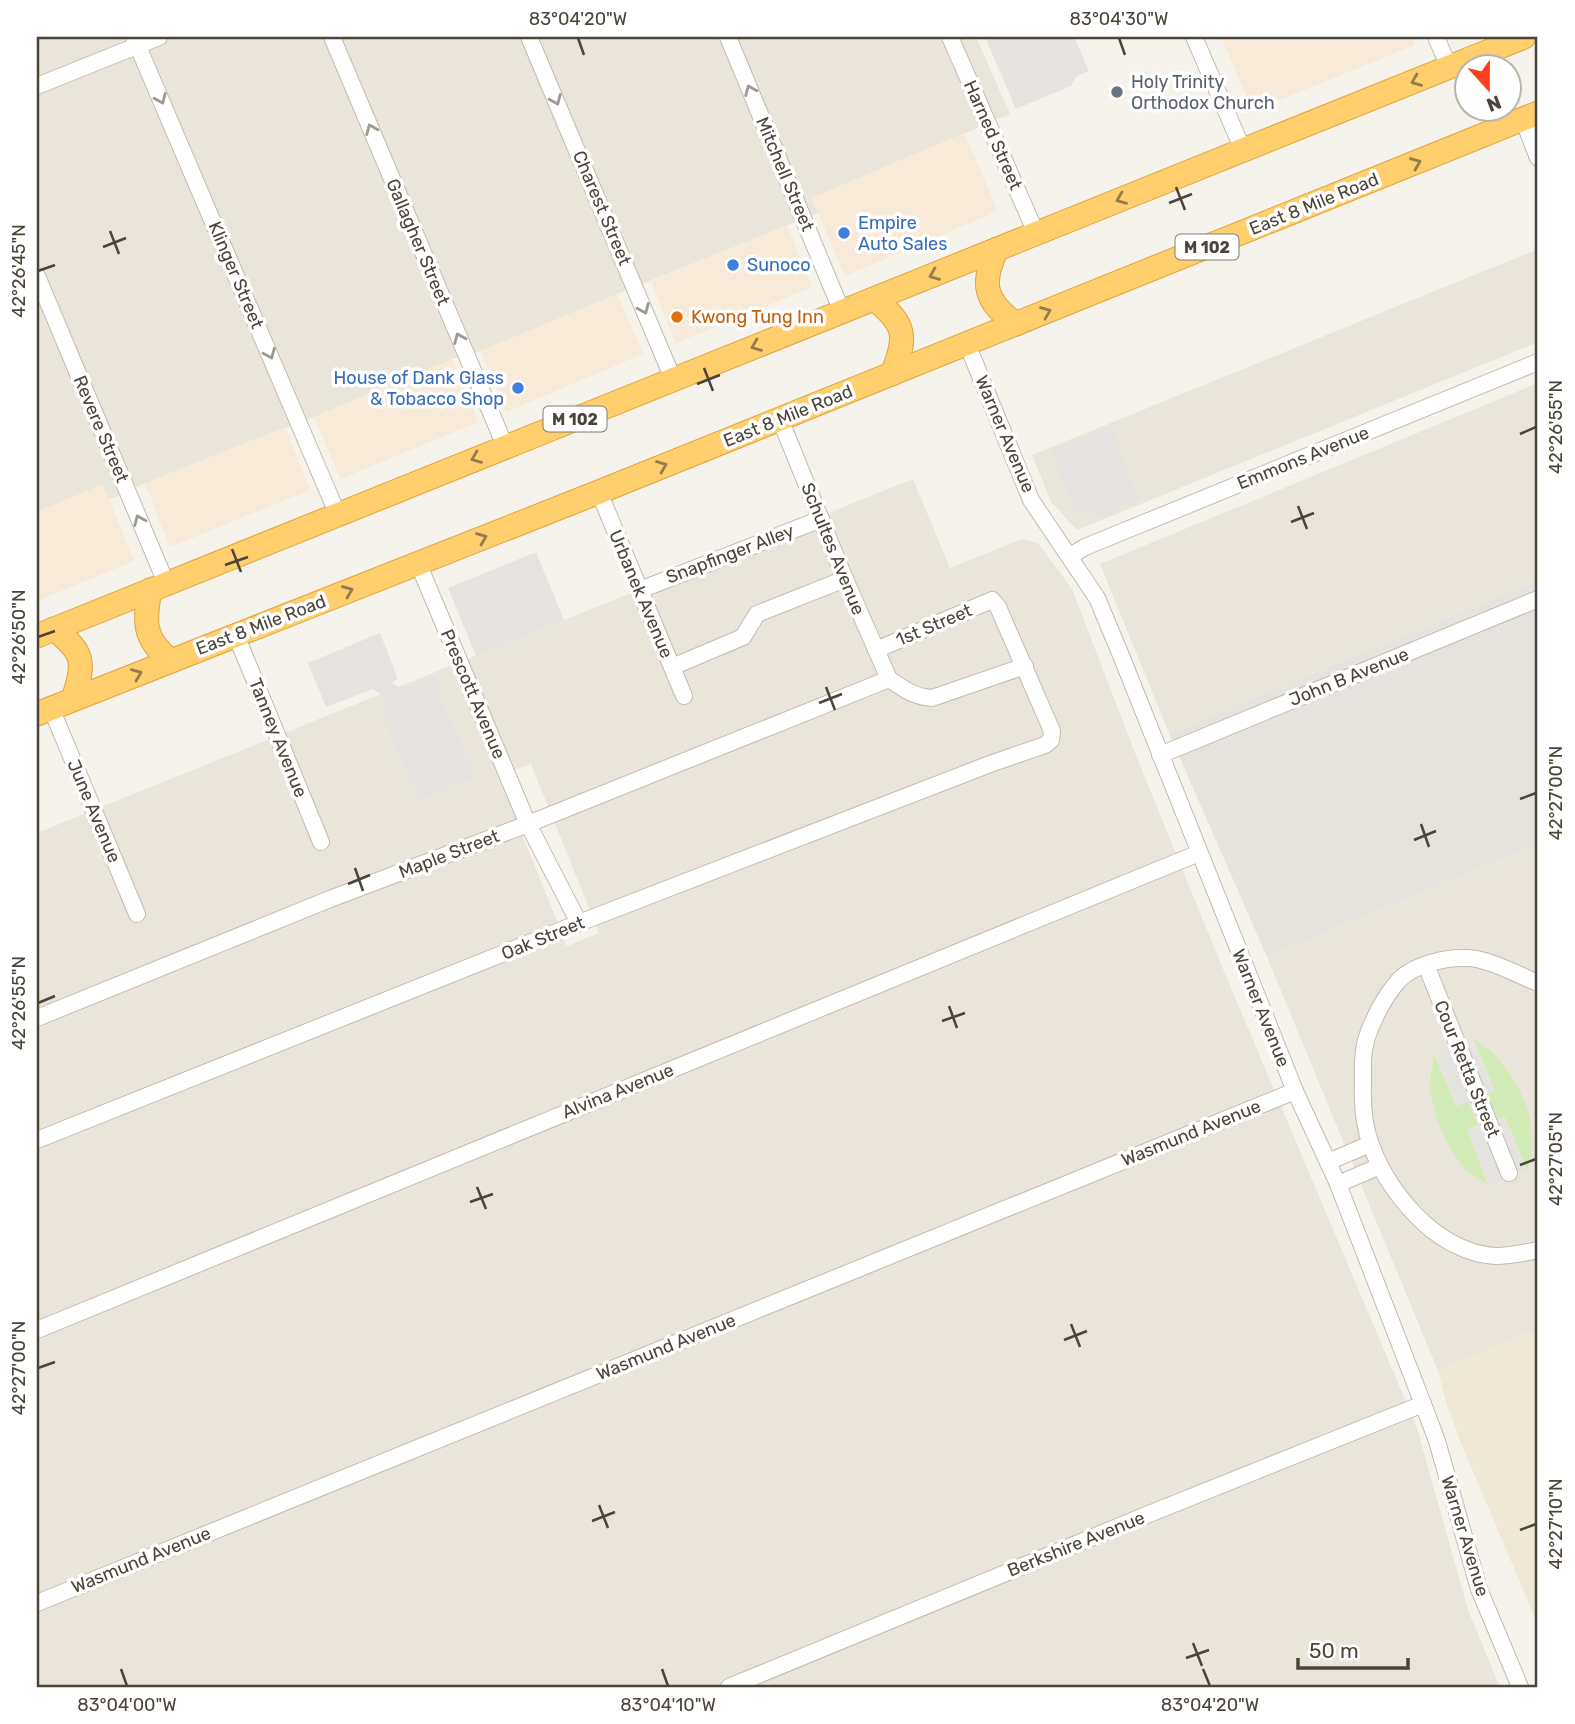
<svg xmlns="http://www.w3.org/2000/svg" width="1575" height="1724" viewBox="0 0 1575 1724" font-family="Rubik,sans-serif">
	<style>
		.residential { fill: #eae5da; fill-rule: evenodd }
		.commercial { fill: #f7ead8 }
		.industrial { fill: #e6e2dd }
		.education { fill: #efe8d6 }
		.green { fill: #d2eab5 }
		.parking { fill: #e5e3e0 }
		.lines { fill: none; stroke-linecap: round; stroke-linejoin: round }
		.minor-casing { stroke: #c2bbae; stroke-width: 18 }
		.highway-casing { stroke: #e0a43c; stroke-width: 25 }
		.minor { stroke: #fff; stroke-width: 16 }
		.highway { stroke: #ffcf6e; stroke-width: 23 }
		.oneway { stroke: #937c4e }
		.oneway2 { stroke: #9c9892 }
		.ticks { fill: none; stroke: #4b4439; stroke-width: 2.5 }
		.worship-dot { fill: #6b7280; stroke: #fff; stroke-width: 2.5 }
		.shop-dot { fill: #3f7fe0; stroke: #fff; stroke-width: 2.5 }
		.food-dot { fill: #e8710a; stroke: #fff; stroke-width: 2.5 }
		.labels { text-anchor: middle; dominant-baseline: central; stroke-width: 7; stroke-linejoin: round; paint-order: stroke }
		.shield { fill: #fff; stroke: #817c74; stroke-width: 2 }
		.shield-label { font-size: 16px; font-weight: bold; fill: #4b4439 }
		.worship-label { font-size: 18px; fill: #5b616d; stroke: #fff; text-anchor: start }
		.street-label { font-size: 18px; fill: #4b4439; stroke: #fff }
		.shop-label { font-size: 18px; fill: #366cbe; stroke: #fff; text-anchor: start }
		.food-label { font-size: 18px; fill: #c56008; stroke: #fff; text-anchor: start }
		.neatline { fill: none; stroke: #4b4439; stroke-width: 2.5 }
		.ticks-label { font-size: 18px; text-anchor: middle; fill: #4b4439 }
	</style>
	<rect width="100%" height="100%" fill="#f6f3ec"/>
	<g class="residential">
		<path d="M37,37H976L1010,114L812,198L818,213L617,294L481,351L452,359L314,417L145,483L109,500L102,485L37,512Z"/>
		<path d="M1538,249V342L1077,530L1051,502L1032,455Z"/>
		<path d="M1538,383V580L1169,733L1100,564Z"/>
		<path d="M913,479L950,568L1022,539L1038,543L1072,589L1137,758L1223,969L1417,1428L1468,1610L1500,1687H37V833ZM531,764L599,933L567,946L498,775Z"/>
		<path d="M1538,844V1329L1438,1371L1267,957Z"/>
	</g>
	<g class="commercial">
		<path d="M1221,37H1411L1415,45L1253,111Z"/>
		<path d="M964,133L998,211L845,276L812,198Z"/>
		<path d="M787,225L812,287L676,343L651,281Z"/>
		<path d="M617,294L643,354L506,412L481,351Z"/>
		<path d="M452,359L478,422L341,479L314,417Z"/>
		<path d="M285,427L310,490L170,547L145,483Z"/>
		<path d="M103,485L134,561L37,601V512Z"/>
	</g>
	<path class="industrial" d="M1538,580V844L1267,957L1169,733Z"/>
	<path class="education" d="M1538,1329V1625L1460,1441L1446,1402L1438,1371Z"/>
	<g class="green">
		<path d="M1473,1038C1509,1060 1535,1106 1532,1148C1532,1156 1529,1163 1527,1170L1505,1117L1491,1120L1482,1096L1495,1091Z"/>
		<path d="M1434,1054L1456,1106L1468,1102L1478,1125L1467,1130L1488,1185L1466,1170L1452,1152L1439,1125L1429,1089Z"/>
	</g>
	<g class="parking">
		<path d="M985,37H1074L1089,71L1076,77L1071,86L1016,109Z"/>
		<path d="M1111,426L1139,500L1099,517L1076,508L1050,451Z"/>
		<path d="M536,552L564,620L476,656L448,588Z"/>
		<path d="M380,633L398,679L391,683L403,689L438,674L444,688L440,692V696L475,776L419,800L380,710L387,707L383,696L373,689L326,707L308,663Z"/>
		<path d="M1471,1039L1493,1091L1482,1095L1492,1122L1504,1118L1526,1171L1490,1185L1468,1131L1481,1125L1469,1100L1458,1105L1436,1053Z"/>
	</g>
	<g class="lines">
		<g class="minor-casing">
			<g id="minor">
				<path d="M134,37L337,513"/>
				<path d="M332,37L505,446"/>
				<path d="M529,37L673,379"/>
				<path d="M728,37L842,312"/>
				<path d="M950,37L1036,233"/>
				<path d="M1194,37L1243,150"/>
				<path d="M1436,37L1449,67"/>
				<path d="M37,86L159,37"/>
				<path d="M1523,119L1538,158"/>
				<path d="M37,276L166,583"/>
				<path d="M967,344L1031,500L1097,598L1120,653L1295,1091L1338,1184L1423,1404L1437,1441L1479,1589L1520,1687"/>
				<path d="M780,419L845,579L889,679"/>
				<path d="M599,492L684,696"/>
				<path d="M1070,556L1085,547L1538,362"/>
				<path d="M418,563L528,824L579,923"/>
				<path d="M640,590L821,519"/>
				<path d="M236,635L321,842"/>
				<path d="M672,667L743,637L757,614L845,579"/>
				<path d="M51,708L137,914"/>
				<path d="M1160,755L1538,599"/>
				<path d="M1426,965L1509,1173"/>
				<path d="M1538,983C1519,975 1489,959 1468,958C1446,957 1415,964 1399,980C1391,989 1384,1000 1378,1011C1373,1022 1367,1033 1365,1045C1362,1057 1363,1070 1363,1083C1362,1103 1364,1126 1371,1145C1382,1175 1401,1202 1425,1224C1444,1241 1470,1255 1496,1256C1511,1256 1524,1253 1538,1250"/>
				<path d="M37,1018L330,899L528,824L889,679C904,689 914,697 932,698L1025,666"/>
				<path d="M37,1140L579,923L990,764L1045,745L1051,740L1052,731L998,607L992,600L876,650"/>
				<path d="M1328,1162L1370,1144"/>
				<path d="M1338,1184L1380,1166"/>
				<path d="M37,1330L1199,853"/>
				<path d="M37,1603L1295,1091"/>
				<path d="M729,1687L1149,1514L1423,1404"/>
			</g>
		</g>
		<g class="highway-casing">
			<g id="highway">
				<path d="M997,249C980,284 985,302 1016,324"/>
				<path d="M874,299C907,325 907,337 892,374"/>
				<path d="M150,590C144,622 143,639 171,661"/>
				<path d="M54,629C85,653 85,663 73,699"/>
				<path d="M37,636C532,435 1028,236 1524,37"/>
				<path d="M37,714L599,492L1538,113"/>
			</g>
		</g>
		<use href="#minor" class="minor"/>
		<use href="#highway" class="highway"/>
	</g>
	<defs><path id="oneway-chevron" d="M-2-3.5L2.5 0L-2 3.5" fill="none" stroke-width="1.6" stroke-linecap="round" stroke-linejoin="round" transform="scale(1.75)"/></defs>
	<g class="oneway">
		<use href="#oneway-chevron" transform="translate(1416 81) rotate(158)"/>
		<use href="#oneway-chevron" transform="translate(1416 163) rotate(-22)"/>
		<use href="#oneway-chevron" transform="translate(1121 199) rotate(158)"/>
		<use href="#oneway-chevron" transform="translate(934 275) rotate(158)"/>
		<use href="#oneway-chevron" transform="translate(1046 312) rotate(-22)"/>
		<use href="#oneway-chevron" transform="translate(756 346) rotate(158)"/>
		<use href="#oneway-chevron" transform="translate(476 458) rotate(158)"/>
		<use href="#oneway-chevron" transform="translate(662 466) rotate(-22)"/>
		<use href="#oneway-chevron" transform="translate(482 538) rotate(-22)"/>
		<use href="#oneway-chevron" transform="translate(348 591) rotate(-22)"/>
		<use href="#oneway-chevron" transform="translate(137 674) rotate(-22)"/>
	</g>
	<g class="oneway2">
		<use href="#oneway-chevron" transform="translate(750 90) rotate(-113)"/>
		<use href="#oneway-chevron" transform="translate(161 99) rotate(67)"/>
		<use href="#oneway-chevron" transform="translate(556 100) rotate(67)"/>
		<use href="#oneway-chevron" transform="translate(371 129) rotate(-113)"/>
		<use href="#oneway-chevron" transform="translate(644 309) rotate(67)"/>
		<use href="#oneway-chevron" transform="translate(459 338) rotate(-113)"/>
		<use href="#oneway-chevron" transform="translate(270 354) rotate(67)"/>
		<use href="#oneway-chevron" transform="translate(139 520) rotate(-113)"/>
	</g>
	<path class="ticks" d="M578,38L584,55M1119,38L1125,55M1176,187L1185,210M1169,203L1192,194M110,231L119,254M103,247L126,238M38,271L55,265M704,368L713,391M697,384L720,375M1520,434L1536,427M1298,506L1307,529M1291,522L1314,513M232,549L241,572M225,565L248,557M38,637L55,631M826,687L835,710M819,703L842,694M1520,799L1536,793M1421,824L1429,847M1414,840L1436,831M355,868L363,891M348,884L370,875M38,1003L55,996M949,1006L957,1028M942,1021L965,1013M1520,1165L1536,1159M477,1187L486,1209M470,1202L493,1194M1071,1324L1080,1347M1064,1340L1087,1331M38,1368L55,1362M599,1505L608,1528M592,1521L615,1512M1520,1530L1536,1524M1193,1643L1202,1666M1186,1658L1209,1650M121,1669L127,1686M662,1669L668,1686M1203,1669L1210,1686"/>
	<circle class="worship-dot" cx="1117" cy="92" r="7"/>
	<g class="shop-dot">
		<circle cx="844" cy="233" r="7"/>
		<circle cx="733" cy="265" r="7"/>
		<circle cx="518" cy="388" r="7"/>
	</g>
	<circle class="food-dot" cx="677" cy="317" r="7"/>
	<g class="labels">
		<g class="shield">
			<rect x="1175.5" y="234.5" width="63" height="25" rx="5"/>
			<rect x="543.5" y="406.5" width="63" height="25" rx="5"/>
		</g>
		<g class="shield-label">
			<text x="1207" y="247">M 102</text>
			<text x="575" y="419">M 102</text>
		</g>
		<g class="worship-label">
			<text x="1131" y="82">Holy Trinity<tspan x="1131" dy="21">Orthodox Church</tspan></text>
		</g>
		<g class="street-label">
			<text transform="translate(993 135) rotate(66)">Harned Street</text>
			<text transform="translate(785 174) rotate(67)">Mitchell Street</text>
			<text transform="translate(1314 204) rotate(-22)">East 8 Mile Road</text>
			<text transform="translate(602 208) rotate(67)">Charest Street</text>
			<text transform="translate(418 242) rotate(67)">Gallagher Street</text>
			<text transform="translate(236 275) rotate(67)">Klinger Street</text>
			<text transform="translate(788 416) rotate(-22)">East 8 Mile Road</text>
			<text transform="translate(101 429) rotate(67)">Revere Street</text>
			<text transform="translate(1005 434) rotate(67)">Warner Avenue</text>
			<text transform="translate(1303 458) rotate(-22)">Emmons Avenue</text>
			<text transform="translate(833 549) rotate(68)">Schultes Avenue</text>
			<text transform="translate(730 554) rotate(-21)">Snapfinger Alley</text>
			<text transform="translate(641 594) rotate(67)">Urbanek Avenue</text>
			<text transform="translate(261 625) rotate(-21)">East 8 Mile Road</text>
			<text transform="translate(934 625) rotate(-23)">1st Street</text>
			<text transform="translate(1349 677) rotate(-22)">John B Avenue</text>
			<text transform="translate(473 694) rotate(67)">Prescott Avenue</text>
			<text transform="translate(278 738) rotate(68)">Tanney Avenue</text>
			<text transform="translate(94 811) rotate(67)">June Avenue</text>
			<text transform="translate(449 854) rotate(-21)">Maple Street</text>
			<text transform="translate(543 938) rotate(-22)">Oak Street</text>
			<text transform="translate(1261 1008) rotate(68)">Warner Avenue</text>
			<text transform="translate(1467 1069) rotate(68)">Cour Retta Street</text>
			<text transform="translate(618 1091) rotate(-22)">Alvina Avenue</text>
			<text transform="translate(1191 1133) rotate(-22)">Wasmund Avenue</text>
			<text transform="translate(666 1347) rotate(-22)">Wasmund Avenue</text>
			<text transform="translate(1465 1536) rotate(73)">Warner Avenue</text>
			<text transform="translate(1076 1544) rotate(-22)">Berkshire Avenue</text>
			<text transform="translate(141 1560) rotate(-22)">Wasmund Avenue</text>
		</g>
		<g class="shop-label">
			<text x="858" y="223">Empire<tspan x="858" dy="21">Auto Sales</tspan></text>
			<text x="747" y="265">Sunoco</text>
			<text x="504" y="378" text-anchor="end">House of Dank Glass<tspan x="504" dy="21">&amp; Tobacco Shop</tspan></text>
		</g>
		<g class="food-label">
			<text x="691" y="317">Kwong Tung Inn</text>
		</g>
	</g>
	<rect width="1575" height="1724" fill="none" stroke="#ffffff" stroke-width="77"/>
	<g transform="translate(1488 88) rotate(159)"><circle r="33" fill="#ffffff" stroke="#b7b4b0" stroke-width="2"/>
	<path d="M0-5L12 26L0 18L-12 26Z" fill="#fc3f1d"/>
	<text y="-10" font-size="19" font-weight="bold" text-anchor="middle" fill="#4b4439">N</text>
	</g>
	<path d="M1298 1658v10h110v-10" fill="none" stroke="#4b4439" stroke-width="3.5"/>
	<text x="1309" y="1658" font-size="21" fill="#4b4439" stroke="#ffffff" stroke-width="5" paint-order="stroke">50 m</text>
	<rect x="38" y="38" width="1498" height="1648" class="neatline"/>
	<g class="ticks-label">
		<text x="578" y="25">83°04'20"W</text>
		<text x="1119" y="25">83°04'30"W</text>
		<text transform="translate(19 271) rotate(-90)" y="6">42°26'45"N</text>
		<text transform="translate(1556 427) rotate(-90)" y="6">42°26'55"N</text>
		<text transform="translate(19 637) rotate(-90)" y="6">42°26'50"N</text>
		<text transform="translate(1556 793) rotate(-90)" y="6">42°27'00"N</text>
		<text transform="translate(19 1003) rotate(-90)" y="6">42°26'55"N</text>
		<text transform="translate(1556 1159) rotate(-90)" y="6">42°27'05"N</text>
		<text transform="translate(19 1368) rotate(-90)" y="6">42°27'00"N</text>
		<text transform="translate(1556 1524) rotate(-90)" y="6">42°27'10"N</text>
		<text x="127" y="1711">83°04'00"W</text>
		<text x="668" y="1711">83°04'10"W</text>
		<text x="1210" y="1711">83°04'20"W</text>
	</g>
</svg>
